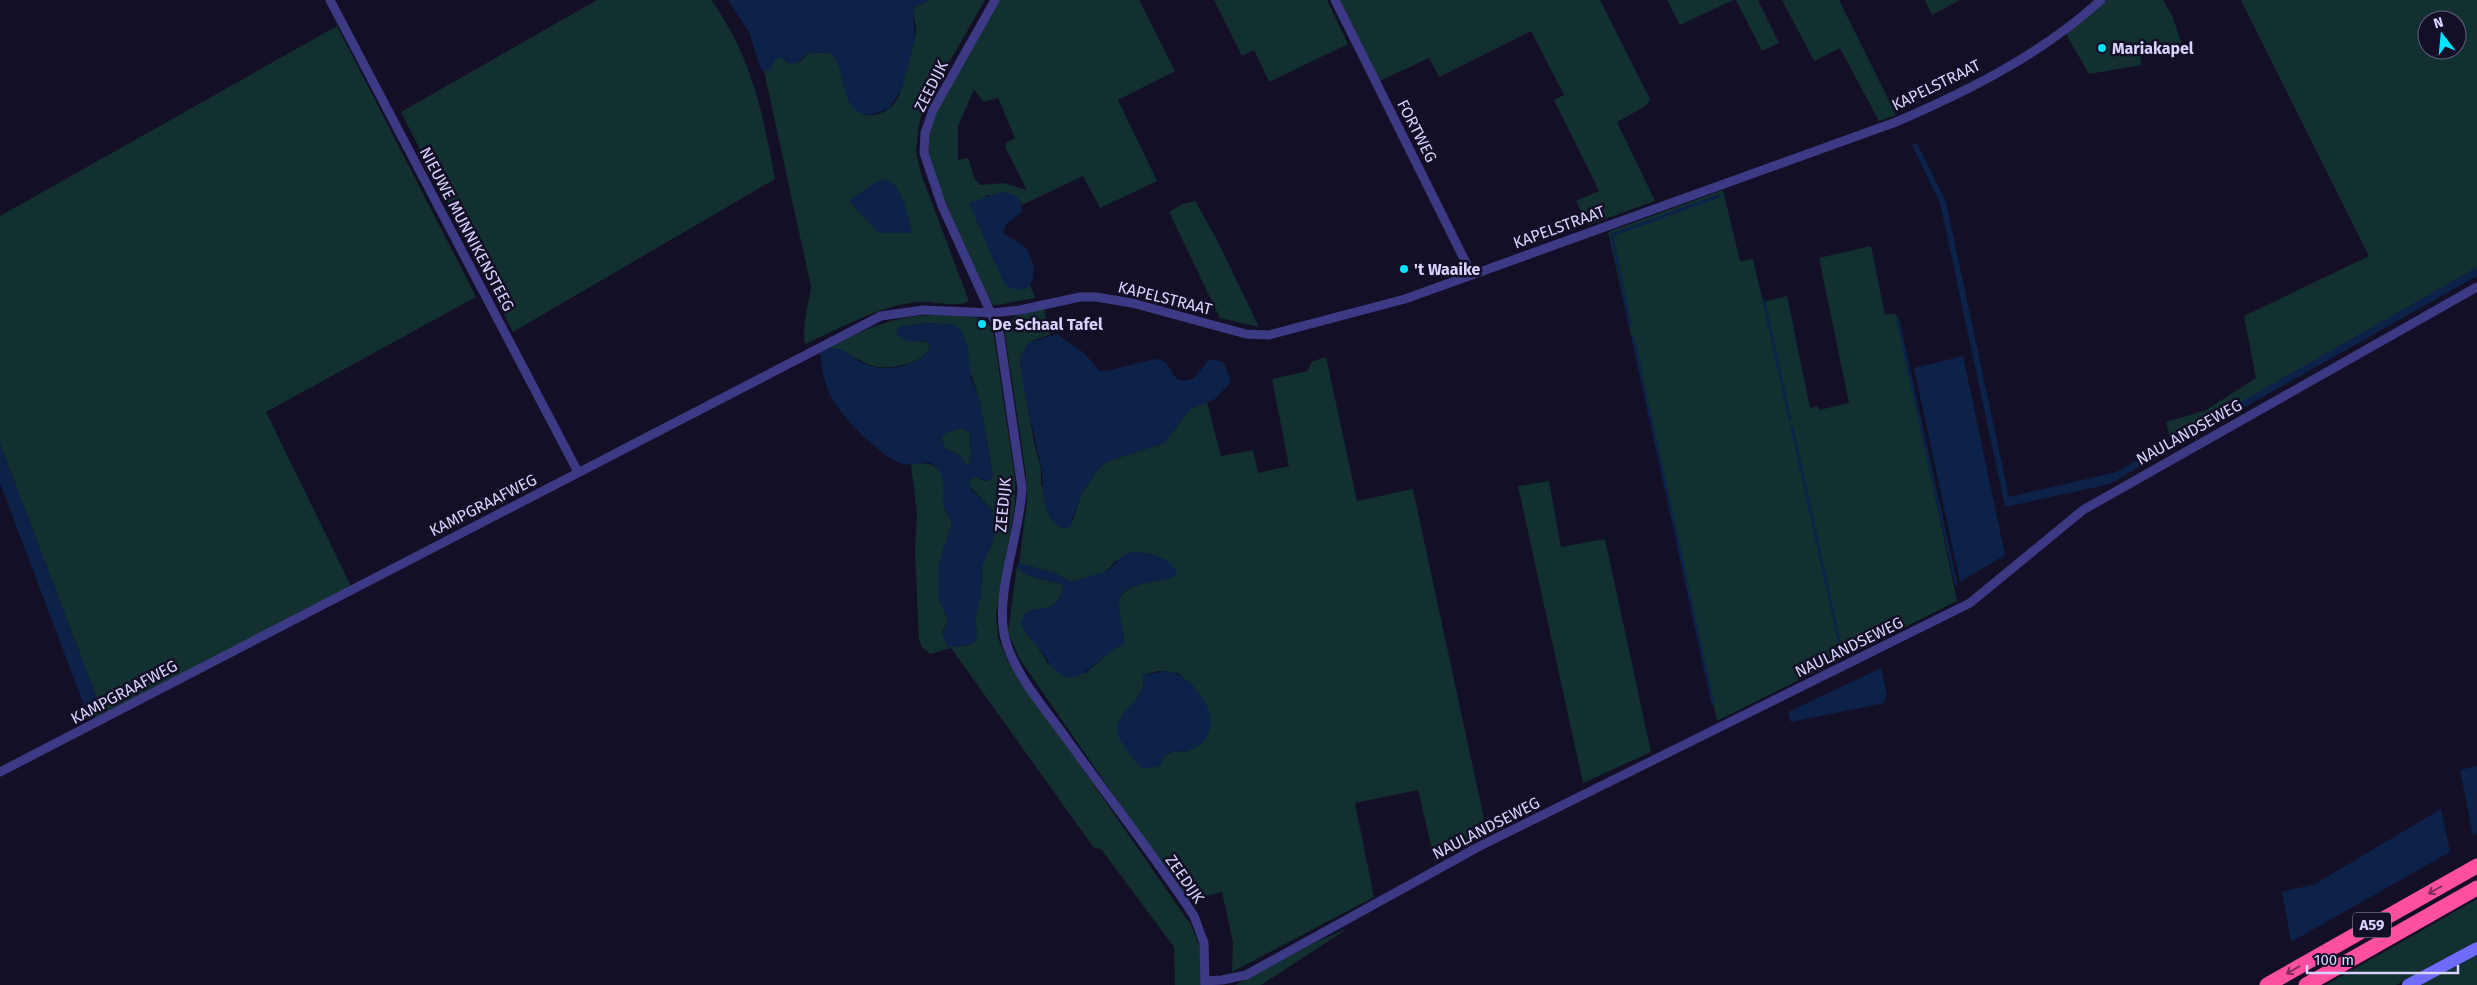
<svg xmlns="http://www.w3.org/2000/svg" width="2477" height="985" viewBox="0 0 2477 985" font-family="'Fira Sans',sans-serif">
	<style>
		.green { fill: #12302f; fill-rule: evenodd }
		.water { fill: #0c2248; fill-rule: evenodd }
		.lines { fill: none; stroke-linecap: round; stroke-linejoin: round }
		.stream { stroke: #0c2248; stroke-width: 3 }
		.minor { stroke: #3d3a85; stroke-width: 9 }
		.secondary { stroke: #6f6bff; stroke-width: 12 }
		.motorway { stroke: #ff4fa3; stroke-width: 15 }
		.oneway { stroke: #7d2c5e }
		.poi-dot { fill: #00e5ff; stroke: #130f26; stroke-width: 2 }
		.labels { text-anchor: middle; dominant-baseline: central; stroke-width: 5; stroke-linejoin: round; paint-order: stroke }
		.shield { fill: #130f26; stroke: #9e99be; stroke-width: 1 }
		.shield-label { font-size: 15px; font-weight: bold; fill: #d9d4ff }
		.poi-label { font-size: 16px; font-weight: bold; fill: #d9d4ff; stroke: #130f26; text-anchor: start }
		.street-label { font-size: 16px; fill: #d9d4ff; stroke: #130f26 }
	</style>
	<rect width="100%" height="100%" fill="#130f26"/>
	<g class="green">
		<path d="M597,0H711C751,55 763,113 775,179L513,332L401,112Z"/>
		<path d="M929,0H985L928,99L919,123L916,151L921,174L969,301C957,308 934,301 920,302C879,305 842,328 805,344C801,328 809,304 811,287L764,71L770,70L773,61L780,56L788,63L801,61L809,52L830,53L837,59L849,101L864,115C901,118 902,85 909,58C911,49 915,41 916,31C916,24 913,16 913,8ZM863,193L879,233L849,201Z"/>
		<path d="M998,0H1139L1175,71L1118,100L1157,181L1100,208L1083,176L1022,205L1018,199L986,195L1019,290L1030,285L1035,298L998,305H993L987,298L933,173C928,154 926,138 931,118ZM974,90L984,102L998,98L1015,138L1006,143L1005,147L1027,190L1004,183L980,185L975,179L968,158L958,160V126Z"/>
		<path d="M1214,0H1327L1348,44L1269,82L1254,50L1242,56Z"/>
		<path d="M1340,0H1600L1650,99L1646,106L1617,122L1655,201L1588,225L1576,201L1599,191L1554,100L1564,95L1531,31L1439,77L1429,58L1380,81Z"/>
		<path d="M1667,0H1733L1680,25Z"/>
		<path d="M1736,0H1758L1779,43L1762,51Z"/>
		<path d="M1782,0H1839L1896,115L1879,121L1840,48L1814,61Z"/>
		<path d="M1925,0H1960L1932,15Z"/>
		<path d="M2107,0H2163L2173,18L2184,50L2149,57L2148,50L2140,51L2141,65L2089,74L2066,34Z"/>
		<path d="M2241,0H2477V272L2172,446L2166,422L2206,410L2256,378L2244,316L2369,256ZM2427,20H2457V50H2427Z"/>
		<path d="M337,26L476,297L266,412L351,586L94,719L99,704L0,444V216Z"/>
		<path d="M1723,190L1740,261L1753,259L1763,302L1787,296L1810,408L1818,406L1819,410L1849,403L1819,258L1871,246L1885,315L1895,313L1898,319L1957,601L1717,721L1608,232Z"/>
		<path d="M1195,201L1216,238L1259,327L1220,318L1169,212L1182,204Z"/>
		<path d="M1044,308L1050,335L1034,340L1021,355L1020,364L1034,442L1041,469V485L1073,521L1081,494L1099,468L1108,461L1164,443L1190,409L1207,402L1221,456L1253,450L1258,473L1289,466L1272,379L1308,371L1311,362L1326,357L1357,501L1413,489L1487,833L1435,862L1418,790L1355,803L1374,897L1232,972L1233,942L1222,892L1187,901L1019,658L1008,632L1017,566C1027,579 1045,579 1061,584L1063,587C1059,604 1051,610 1034,609L1039,649L1048,664L1086,673L1113,649L1124,644C1124,630 1118,615 1119,601C1121,584 1161,580 1174,577L1166,560L1146,553L1115,561C1105,578 1088,578 1070,582L1057,574L1019,563L1027,502L1026,475L1004,328L1015,316ZM1158,671L1178,673L1198,692L1188,751L1173,752L1164,755L1162,761L1121,719C1131,705 1147,693 1143,675Z"/>
		<path d="M934,315C953,316 982,311 993,330L1015,478V505L996,615L998,638L1008,661L1191,925L1200,947L1202,985H1175L1174,947L1101,849L1094,848L951,648L930,654L922,647L919,640L915,554L917,514L911,464C932,461 944,466 945,489C945,495 943,500 944,505C945,511 950,517 952,523L938,567V597L948,620L942,632L951,647L969,645L975,641L977,633L975,621L981,594L982,566L993,541L995,525L991,509L969,485V481L974,477L986,481L993,476L979,398L955,325L929,323L898,327L919,342L928,341L930,350C922,358 914,363 903,365C862,375 860,351 828,348C865,329 892,316 934,315Z"/>
		<path d="M961,428L970,432L971,456L969,465H966L959,455L946,449L941,439L945,433Z"/>
		<path d="M1549,481L1561,547L1605,539L1651,752L1583,783L1518,486Z"/>
		<path d="M2477,899V941L2396,985H2326Z"/>
		<path d="M1347,929L1261,985H1235L1316,942Z"/>
		<path d="M2477,953V985H2419Z"/>
	</g>
	<g class="water">
		<path d="M728,0H929L913,8L915,39L902,88L889,109L869,115C837,112 849,68 830,53L810,52C796,61 798,70 780,57L774,61L770,70L764,71L760,67L749,32Z"/>
		<path d="M1917,143L1946,202L2009,497L2116,472L2169,442L2171,448L2110,484L2005,507L1940,203L1912,145Z"/>
		<path d="M885,179C904,185 907,216 912,233H879L849,201L874,183Z"/>
		<path d="M1002,192C1014,193 1022,199 1022,212L1006,224L1003,232C1010,240 1020,240 1027,250C1041,273 1032,303 1004,284L969,203Z"/>
		<path d="M2477,267V276L2185,441L2183,435Z"/>
		<path d="M929,323L955,325L961,329L968,347L971,378L979,398L993,476L989,481L974,477L969,481L972,490L991,509L995,525L993,541L982,566L981,594L975,621L977,633L975,641L969,645L948,647C940,635 943,633 948,620L938,597V567L952,523C950,517 945,512 944,506C942,493 947,481 938,469C929,456 915,467 903,464C883,459 843,418 833,400C824,385 822,369 820,352C827,349 831,348 839,349C846,350 853,357 859,361C876,371 898,370 916,361C923,357 930,353 930,344L925,340C915,343 905,342 897,335L898,327ZM961,428L970,432L971,456L969,465H966L959,455L946,449L941,439L945,433Z"/>
		<path d="M1057,334L1084,353L1100,371H1107L1155,359C1170,360 1168,369 1176,378C1198,389 1201,361 1213,359L1224,363L1231,382L1215,399L1190,409L1164,443L1108,461L1099,468L1081,494L1070,527L1063,528C1057,525 1052,522 1049,515C1041,499 1044,483 1041,466C1034,432 1024,398 1020,364L1021,355L1028,343Z"/>
		<path d="M1963,356L2005,555L1960,582L1914,368Z"/>
		<path d="M0,444L99,704L94,719L87,713L0,483Z"/>
		<path d="M1132,552C1148,552 1166,557 1176,569L1177,575C1164,584 1121,580 1119,601C1118,615 1124,630 1124,644C1091,657 1074,706 1043,654C1037,643 1024,636 1021,622L1026,612C1045,605 1057,614 1063,587L1061,584L1031,576L1022,573L1017,566L1019,563L1057,574L1070,582L1108,571L1122,556Z"/>
		<path d="M1881,668L1887,695L1884,703L1791,722L1788,712Z"/>
		<path d="M1167,671C1192,674 1226,718 1203,742C1191,755 1177,748 1164,755L1160,766L1143,769C1136,764 1131,756 1126,749C1123,744 1118,738 1117,732C1115,710 1149,700 1143,675Z"/>
		<path d="M2477,766V833L2473,836L2460,770Z"/>
		<path d="M2441,809L2450,852L2291,942L2282,892L2315,884Z"/>
	</g>
	<g class="lines">
		<g class="stream">
			<path d="M1764,301L1790,420"/>
			<path d="M1898,320L1956,584"/>
			<path d="M1630,325L1612,235L1719,196"/>
			<path d="M1633,337L1713,704"/>
			<path d="M1792,427L1839,641"/>
		</g>
		<g class="minor">
			<path d="M330,0L578,472"/>
			<path d="M995,0L933,110L925,133L924,153L942,206L999,331L1022,488C1020,534 996,590 1004,634C1012,672 1044,707 1066,738C1108,797 1154,855 1194,916L1204,943L1205,984"/>
			<path d="M1335,0L1472,275"/>
			<path d="M0,772L881,316L923,310L992,313L1020,310L1080,297H1096L1132,303L1246,334L1269,335L1405,299L1896,122C1968,91 2042,54 2101,0"/>
			<path d="M1205,981L1222,980L1246,975L1480,846L1970,603L2083,510L2477,287"/>
		</g>
		<path class="secondary" d="M2408,985L2477,948"/>
		<g class="motorway">
			<path d="M2267,985L2477,866"/>
			<path d="M2306,985L2477,888"/>
		</g>
	</g>
	<defs><path id="oneway-shaft" d="M-6 0H5M1.5-3L5.5 0L1.5 3" fill="none" stroke-width="1.6" stroke-linecap="round" stroke-linejoin="round" transform="scale(1.25)"/></defs>
	<g class="oneway">
		<use href="#oneway-shaft" transform="translate(2435 890) rotate(150)"/>
		<use href="#oneway-shaft" transform="translate(2293 970) rotate(150)"/>
	</g>
	<g class="poi-dot">
		<circle cx="2102" cy="48" r="5"/>
		<circle cx="1404" cy="269" r="5"/>
		<circle cx="982" cy="324" r="5"/>
	</g>
	<g class="labels">
		<rect class="shield" x="2353" y="912.5" width="38" height="25" rx="4"/>
		<g class="shield-label">
			<text x="2372" y="925">A59</text>
		</g>
		<g class="poi-label">
			<text x="2112" y="48">Mariakapel</text>
			<text x="1414" y="269">'t Waaike</text>
			<text x="992" y="324">De Schaal Tafel</text>
		</g>
		<g class="street-label">
			<text transform="translate(1936 85) rotate(-26)">KAPELSTRAAT</text>
			<text transform="translate(931 86) rotate(-63)">ZEEDIJK</text>
			<text transform="translate(1417 131) rotate(63)">FORTWEG</text>
			<text transform="translate(1559 227) rotate(-20)">KAPELSTRAAT</text>
			<text transform="translate(467 229) rotate(62)">NIEUWE MUNNIKENSTEEG</text>
			<text transform="translate(1165 298) rotate(14)">KAPELSTRAAT</text>
			<text transform="translate(2189 432) rotate(-29)">NAULANDSEWEG</text>
			<text transform="translate(483 505) rotate(-27)">KAMPGRAAFWEG</text>
			<text transform="translate(1003 505) rotate(-85)">ZEEDIJK</text>
			<text transform="translate(1849 647) rotate(-26)">NAULANDSEWEG</text>
			<text transform="translate(124 692) rotate(-28)">KAMPGRAAFWEG</text>
			<text transform="translate(1486 828) rotate(-27)">NAULANDSEWEG</text>
			<text transform="translate(1185 879) rotate(55)">ZEEDIJK</text>
		</g>
	</g>
	<g transform="translate(2442 35) rotate(344)"><circle r="24" fill="#130f26" stroke="#625e7d"/>
	<path d="M0-4L9 19L0 12L-9 19Z" fill="#00e5ff"/>
	<text y="-8" font-size="14" font-weight="bold" text-anchor="middle" fill="#d9d4ff">N</text>
	</g>
	<path d="M2307 965v8h151v-8" fill="none" stroke="#d9d4ff" stroke-width="2.5"/>
	<text x="2314" y="965" font-size="15" fill="#d9d4ff" stroke="#130f26" stroke-width="4" paint-order="stroke">100 m</text>
</svg>
